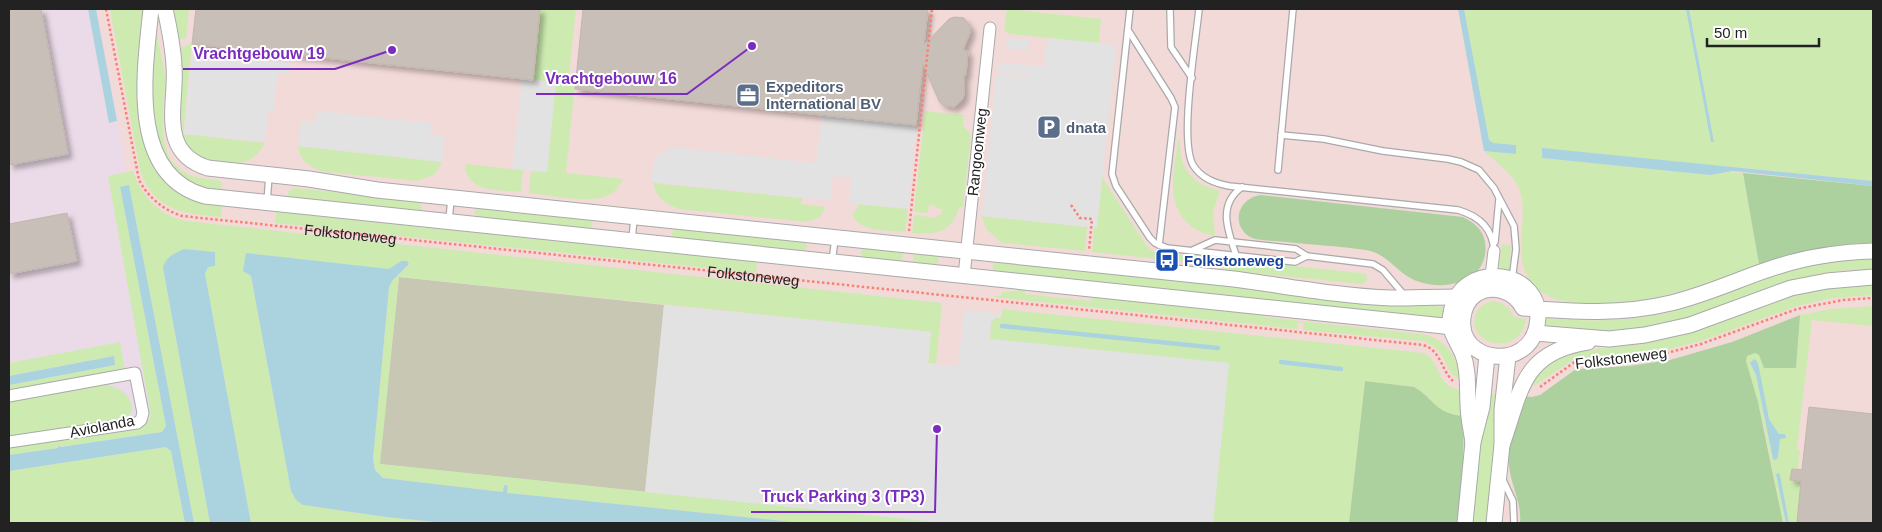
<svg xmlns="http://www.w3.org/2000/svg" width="1882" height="532" viewBox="0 0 1882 532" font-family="Helvetica,sans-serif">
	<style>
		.commercial { fill: #f2dad9 }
		.industrial { fill: #ebdbe8 }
		.construction { fill: #c7c7b4 }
		.grass { fill: #cdebb0; fill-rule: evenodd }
		.forest { fill: #add19e }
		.parking { fill: #e2e2e2 }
		.water { fill: #aad3df }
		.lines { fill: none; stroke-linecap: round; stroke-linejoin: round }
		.stream { stroke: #aad3df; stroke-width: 4.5 }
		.building { fill: #c7bfb8; stroke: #c4b6ab; filter: url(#shadow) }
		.service-casing { stroke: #a9a9a9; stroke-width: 8 }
		.minor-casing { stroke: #a9a9a9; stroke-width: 13 }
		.tertiary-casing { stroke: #a9a9a9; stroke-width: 17 }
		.path { stroke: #fa8072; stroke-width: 2.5; stroke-dasharray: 2.5 2.5; stroke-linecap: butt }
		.service { stroke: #fff; stroke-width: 5.5 }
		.minor { stroke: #fff; stroke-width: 11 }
		.tertiary { stroke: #fff; stroke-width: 15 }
		.labels { text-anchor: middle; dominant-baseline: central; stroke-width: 4; stroke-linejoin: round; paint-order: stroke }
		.service-label { font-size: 15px; font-weight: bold; fill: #4e5e75; stroke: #fff; text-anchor: start }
		.street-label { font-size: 15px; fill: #222; stroke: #fff }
		.transit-label { font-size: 15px; font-weight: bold; fill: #164399; stroke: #fff; text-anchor: start }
		.leader { fill: none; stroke: #7b2cbf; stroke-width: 2 }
		.callout-dot { fill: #7b2cbf; stroke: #fff; stroke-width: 2 }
		.callout-label { font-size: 16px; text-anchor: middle; font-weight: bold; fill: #7b2cbf; stroke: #fff; stroke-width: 4; stroke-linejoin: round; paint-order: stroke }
	</style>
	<defs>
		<filter id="shadow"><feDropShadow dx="4.5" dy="4.5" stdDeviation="2.5" flood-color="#0004"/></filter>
	</defs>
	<rect width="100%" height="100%" fill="#f2efe9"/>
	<rect class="commercial" x="9" y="9" width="1864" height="514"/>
	<path class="industrial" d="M9,9H96L194,523H9Z"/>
	<path class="construction" d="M399,277L664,305L645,492L379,464Z"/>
	<g class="grass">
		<path d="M110,9H147L143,118L181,193L199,202L222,206L221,217C183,213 154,212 140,170Z"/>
		<path d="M155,9L161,12C160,17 158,22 157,27C156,38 164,62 165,77C166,109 151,158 190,175C199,179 210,178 220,181L222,184V188L217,191L199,187L178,175L156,144L149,60Z"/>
		<path d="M169,9H189L186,38L176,41Z"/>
		<path d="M540,9H576L568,83L575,84L566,173L623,179C619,187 614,193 607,196C591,204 547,195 529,193L531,171L547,172L555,82L533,80Z"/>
		<path d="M1007,9L1101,19L1099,43L1010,34L1004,30Z"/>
		<path d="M1464,9H1686L1712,142L1714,141L1689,9H1873V181L1725,166L1542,158L1710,175L1730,172L1743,173L1759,264C1703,285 1654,304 1593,304C1563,304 1532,298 1523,265C1520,253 1521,240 1522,227C1526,183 1515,179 1484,151L1516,154L1515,145L1493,143L1489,140Z"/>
		<path d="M192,43L183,134L265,143L259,152L252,159L234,165L205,162L190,150L180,132L177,49Z"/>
		<path d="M925,111L964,115L963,125L971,135L963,207H959C952,233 936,235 912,233L914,215L937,218V215H941L942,209L936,208V206L929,205L928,213L914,212Z"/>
		<path d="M1178,140H1180C1179,170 1192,183 1220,191L1213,212L1215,235C1206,235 1197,231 1190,225C1164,204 1175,168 1178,140Z"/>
		<path d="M298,146L442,162L434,175L417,181L327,172C313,170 299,161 298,146Z"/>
		<path d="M465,164L523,170L521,192C499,190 466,193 465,164Z"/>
		<path d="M133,171C141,197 160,215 186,221L942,303L936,364L928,363L931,332L399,277L380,464L945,523H804L507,493V486L504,485L503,492L383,478L375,470L373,459L389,287L392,281L409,264L401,261L389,270L246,253V272L251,276L291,491L296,500L308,506L386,517L445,523H251L205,274L215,252L184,249L163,268L210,523H194L129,186L120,187L166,426L162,432L60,447L58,446V448L9,455V446L142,425L148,421L151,416L108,176Z"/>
		<path d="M1102,177L1147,246L1154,252L1362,273L1366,274L1367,281L1362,284L1223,270V266L1092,252L1094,228H1097Z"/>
		<path d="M653,183L802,198L801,204L826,207L819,218L807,222L679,209C665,205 656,197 653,183Z"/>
		<path d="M294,188L415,200L420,203L422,208L420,211L291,199L288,197V192Z"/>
		<path d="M858,204L908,209L905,232C888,230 860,233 852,214L857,209Z"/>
		<path d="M480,207L590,219L593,225L589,229L477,217L474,213L475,210Z"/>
		<path d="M276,212L757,262L756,273L275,223Z"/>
		<path d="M982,216L1087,227L1085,251L1002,243L986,229Z"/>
		<path d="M675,228L805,242L808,247L803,251L674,238L671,234Z"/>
		<path d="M1502,244L1511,246L1509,270L1499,269Z"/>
		<path d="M864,248L903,251L902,262L865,258L860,253Z"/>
		<path d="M914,252L937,256L939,260L938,263L933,265L913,263Z"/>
		<path d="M1873,259V269C1841,269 1809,275 1779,284C1742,296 1708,313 1670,323C1629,333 1587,332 1545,329L1546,318C1590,322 1632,322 1675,311C1710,302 1742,286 1776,275C1807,264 1840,260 1873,259Z"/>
		<path d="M997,261H1000L1444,307L1442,318L996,272L992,267L993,264Z"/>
		<path d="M1873,284V295L1832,298L1797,306L1704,340L1665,350L1644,354L1574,359L1534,386L1527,387L1535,375L1550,363L1570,352L1642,344L1692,332L1797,295L1842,286Z"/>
		<path d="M1018,289L1025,290V294L1091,301L1092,296L1254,313L1266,317L1427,335C1450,343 1456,358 1462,380C1441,374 1451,350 1423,341L1303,330L1304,323L1298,322L1297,329L994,297V296H1001L1002,292L1017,291Z"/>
		<path d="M1492,301C1503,302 1510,307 1514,317L1526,319C1522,357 1467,347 1475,316C1478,307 1484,303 1492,301Z"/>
		<path d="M1873,306V326L1812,320L1797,449L1800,450L1798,469H1792L1790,480L1801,481L1797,523H1789L1780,475L1776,474L1786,523H1783C1774,481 1768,437 1756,395C1753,384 1741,364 1748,355L1757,353L1761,358L1764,368H1796L1800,315L1831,309ZM1756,360L1769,419L1779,434H1785L1780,439L1778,457L1776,460L1773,458L1756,375L1750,363Z"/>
		<path d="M1002,309L1424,353C1443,364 1435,388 1463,390L1464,416C1435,414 1435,399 1414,387L1365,381L1349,523H1213L1229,364L989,339L991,322L995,318H1001Z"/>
		<path d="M120,342L125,371L9,393V385L115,365L113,356L9,376V363Z"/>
		<path d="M104,384C118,387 134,395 132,412L124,420L9,438V401Z"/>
		<path d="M1488,394L1500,395L1487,523H1472L1481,441Z"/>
		<path d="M166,447L171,451L185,523H9V471Z"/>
	</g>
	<g class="forest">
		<path d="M1743,173L1873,186V243C1833,244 1796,251 1759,264Z"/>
		<path d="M1261,195L1463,217C1474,223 1483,229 1485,242C1487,255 1483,268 1472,276C1455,289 1421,288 1404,274C1391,264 1383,253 1366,250C1340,246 1312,245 1286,242C1275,241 1263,241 1252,238C1230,227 1237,198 1261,195Z"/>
		<path d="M1800,315L1796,368H1764L1759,355L1755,353L1747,356L1746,361L1758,402L1783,523H1520C1522,503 1511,486 1509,466C1506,444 1517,418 1522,396L1532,397L1540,395L1576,369L1629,366L1670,360L1732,342Z"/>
		<path d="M1365,381L1414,387C1435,399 1435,414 1464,416L1463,466L1457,523H1349Z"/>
	</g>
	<g class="parking">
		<path d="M1007,38L1029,40L1028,51L1006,48Z"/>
		<path d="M1047,38L1116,45L1097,228L982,216L996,75L1027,78L1028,65L1044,67Z"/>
		<path d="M192,53L290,63L288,74L278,73L273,111H268L265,142L184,134Z"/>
		<path d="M999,62L1027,65L1026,76L998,73Z"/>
		<path d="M522,79L556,82L547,172L512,169Z"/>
		<path d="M317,111L431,123L430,134L445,136L442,162L298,146L301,121L316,123Z"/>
		<path d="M822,115L916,125L908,209L849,203L852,178L833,176L830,201L651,182L654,162L656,157L672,147L816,163Z"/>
		<path d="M664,305L931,332L928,363L935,364L958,366L964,310L1001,314V318H995L991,322L990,339L1229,363L1213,523H945L645,492Z"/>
	</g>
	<g class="water">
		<path d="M88,9H96L117,121L109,123Z"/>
		<path d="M1458,9H1464L1489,140L1493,143L1516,145V154L1484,151Z"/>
		<path d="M1686,9H1689L1714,142H1711Z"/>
		<path d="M1542,148L1873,181V186L1733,171L1710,175L1542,158Z"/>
		<path d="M129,185L194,523H185L171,451L166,447L9,471V455L58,448V446L61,447L162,432L166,426L120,187Z"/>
		<path d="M184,249L215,252V266L208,267L205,274L251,523H210L163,268C166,256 174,254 184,249Z"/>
		<path d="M246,253L389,269L401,261H407L409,264L392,281L389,287L373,459L375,470L383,478L503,492L504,485L508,486L507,493L804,523H445L386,517L303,505L296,500L291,491L251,276L243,271Z"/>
		<path d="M114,356L115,365L9,385V376Z"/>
		<path d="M1754,359L1757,361L1759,368L1769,419L1779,434H1785L1786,438L1780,439L1778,457L1776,460L1773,459L1756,375L1750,363Z"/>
		<path d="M1779,473L1780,475L1789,523H1786L1776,474Z"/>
	</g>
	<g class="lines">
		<g class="stream">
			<path d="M1002,326L1218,348"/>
			<path d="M1281,362L1341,369"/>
		</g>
	</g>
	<g class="building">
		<path d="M9,9H41L68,154L9,165Z"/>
		<path d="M196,9H540L533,80L192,44Z"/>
		<path d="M583,9H928L924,45L949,19L954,17L964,18L970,27V33L963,50L968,51L966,75H964V95L962,100L954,107L943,105L939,101L923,64L916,125L575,89Z"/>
		<path d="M67,213L77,261L9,274V224Z"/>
		<path d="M1809,407L1873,414V523H1797L1801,481L1790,480L1792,469L1802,470Z"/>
	</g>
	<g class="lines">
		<g class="service-casing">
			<g id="service">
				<path d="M1130,9L1112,174L1116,186L1150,238L1155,243L1167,248L1295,262L1307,256"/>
				<path d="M1170,9L1171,47L1192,78"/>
				<path d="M1199,9C1196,41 1179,140 1193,165C1201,178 1214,183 1229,186L1458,210C1479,216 1493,229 1494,251"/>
				<path d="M1128,30L1171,98L1175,107L1159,245"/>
				<path d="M1281,135L1324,139L1383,151L1448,159L1461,162L1479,170L1494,188L1514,226L1516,249L1512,280"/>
				<path d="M1278,170L1293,9"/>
				<path d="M267,203L269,175"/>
				<path d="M449,220L451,199"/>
				<path d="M632,239L634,219"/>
				<path d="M1495,242L1499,199"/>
				<path d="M1193,250L1215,240L1296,249L1307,256L1373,264L1383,270L1405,296"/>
				<path d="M1236,255C1228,231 1217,205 1242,187"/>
				<path d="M832,262L835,239"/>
				<path d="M1502,478L1513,501L1514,523"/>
			</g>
		</g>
		<g class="minor-casing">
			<g id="minor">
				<path d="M964,276L990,28"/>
				<path d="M1491,276L1494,251"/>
				<path d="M9,396L135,373L143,413L141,420L137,423L9,442"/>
			</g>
		</g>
		<g class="tertiary-casing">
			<g id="tertiary">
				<path d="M151,9C145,69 127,175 205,196L1463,328"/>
				<path d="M165,9C169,27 173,47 174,66C177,104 157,152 208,168L309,179L377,190L1234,279C1286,286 1338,296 1391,298C1413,298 1435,297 1457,297"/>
				<path d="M1535,333L1609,339L1645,335L1690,325L1791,288L1827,281L1873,277"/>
				<path d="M1473,442C1471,429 1468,417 1468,404C1467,388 1469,371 1463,355C1457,340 1447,330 1451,313C1460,257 1548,269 1537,325C1529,372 1457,363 1463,318C1464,309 1468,300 1475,295C1492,283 1514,291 1523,308C1574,312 1622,315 1671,303C1709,294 1743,277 1779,266C1810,256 1841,252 1873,251"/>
				<path d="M1502,445C1521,392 1521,352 1588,342"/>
				<path d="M1465,523L1473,442L1482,407L1487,355"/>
				<path d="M1494,523L1502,445V410L1508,356"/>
			</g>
		</g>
		<g class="path">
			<path id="s1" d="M106,9L139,180C148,197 163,210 182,216L1423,345C1441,350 1441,370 1453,381"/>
			<path d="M1071,205L1080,218L1092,219L1089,250"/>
			<path d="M909,231L932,9"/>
			<path d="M1540,387L1576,361L1616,360L1663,354L1701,344L1797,309L1843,300L1873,298"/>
		</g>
		<use href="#service" class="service"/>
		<use href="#minor" class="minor"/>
		<use href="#tertiary" class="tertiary"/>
	</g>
	<defs>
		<g id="office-square" transform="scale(1.25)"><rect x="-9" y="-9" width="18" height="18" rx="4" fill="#5c6f8a" stroke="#fff"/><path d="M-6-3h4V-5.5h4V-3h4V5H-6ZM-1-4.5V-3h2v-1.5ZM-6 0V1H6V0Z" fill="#fff"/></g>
		<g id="parking-square" transform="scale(1.25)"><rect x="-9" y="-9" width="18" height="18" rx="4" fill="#5c6f8a" stroke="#fff"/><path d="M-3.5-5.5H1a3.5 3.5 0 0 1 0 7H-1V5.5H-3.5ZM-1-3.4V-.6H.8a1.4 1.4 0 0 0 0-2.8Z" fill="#fff"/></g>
		<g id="bus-square" transform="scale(1.25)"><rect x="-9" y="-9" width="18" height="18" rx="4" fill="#1a4fb4" stroke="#fff"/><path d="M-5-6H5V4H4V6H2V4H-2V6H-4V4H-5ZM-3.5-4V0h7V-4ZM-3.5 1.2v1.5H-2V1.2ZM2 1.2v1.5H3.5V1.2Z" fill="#fff"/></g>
	</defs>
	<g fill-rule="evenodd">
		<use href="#office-square" x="748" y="95"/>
		<use href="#parking-square" x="1049" y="127"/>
		<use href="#bus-square" x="1167" y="260"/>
	</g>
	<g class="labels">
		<g class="service-label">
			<text x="766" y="86">Expeditors<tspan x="766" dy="17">International BV</tspan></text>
			<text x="1066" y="127">dnata</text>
		</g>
		<g class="street-label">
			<text transform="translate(977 152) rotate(-84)">Rangoonweg</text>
			<text stroke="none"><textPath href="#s1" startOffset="401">Folkstoneweg</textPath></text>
			<text stroke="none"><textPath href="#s1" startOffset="806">Folkstoneweg</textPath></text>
			<text transform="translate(1621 358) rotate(-7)">Folkstoneweg</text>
			<text transform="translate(102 426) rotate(-11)">Aviolanda</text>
		</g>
		<g class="transit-label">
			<text x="1184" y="260">Folkstoneweg</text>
		</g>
	</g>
	<path class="leader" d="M392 50L335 69H183M752 46L687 94H536M937 429L935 512H751"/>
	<g class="callout-dot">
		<circle cx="392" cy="50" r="5"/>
		<circle cx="752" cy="46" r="5"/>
		<circle cx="937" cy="429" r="5"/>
	</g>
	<g class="callout-label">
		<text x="259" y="59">Vrachtgebouw 19</text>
		<text x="611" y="84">Vrachtgebouw 16</text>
		<text x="843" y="502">Truck Parking 3 (TP3)</text>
	</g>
	<rect width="1882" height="532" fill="none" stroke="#222222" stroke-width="20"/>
	<path d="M1707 38v8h112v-8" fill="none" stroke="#222222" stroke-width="2.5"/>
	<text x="1714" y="38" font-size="15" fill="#222222" stroke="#ffffff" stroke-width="4" paint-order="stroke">50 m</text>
</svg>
